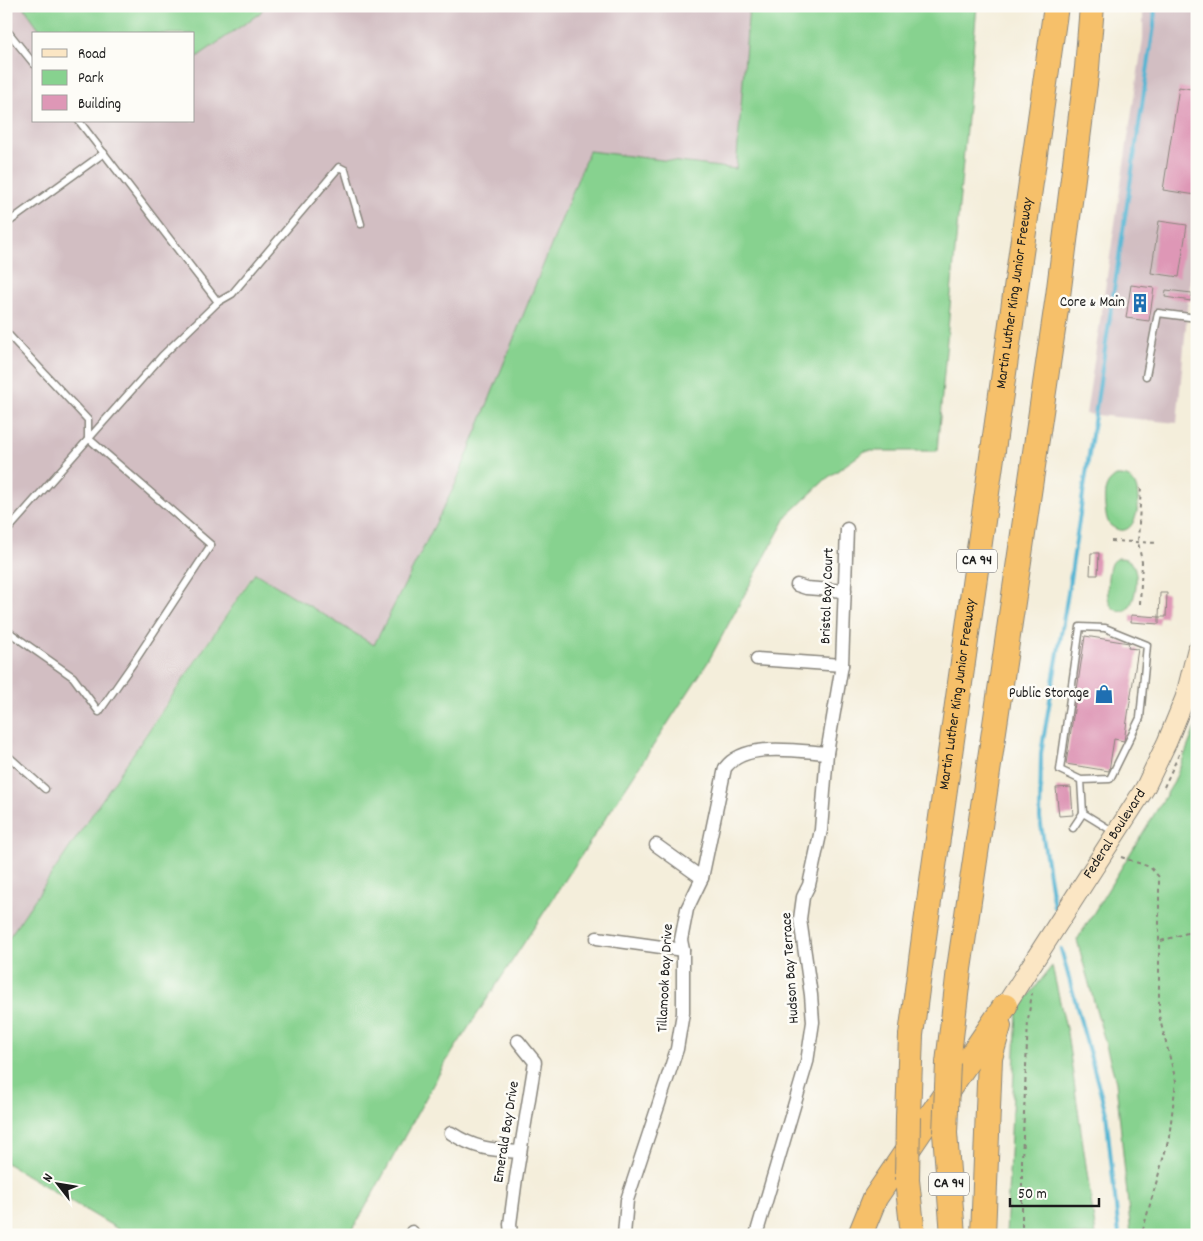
<svg xmlns="http://www.w3.org/2000/svg" width="1203" height="1241" viewBox="0 0 1203 1241" font-family="Dekko,sans-serif">
	<style>
		.industrial { fill: #d2bec2 }
		.green { fill: #87d28f; stroke: #527756 }
		.lines { fill: none; stroke-linecap: round; stroke-linejoin: round }
		.stream { stroke: #54b5d3; stroke-width: 4 }
		.building { fill: #de97b6 }
		.lane-casing { stroke: #88857c; stroke-width: 9 }
		.street-casing { stroke: #88857c; stroke-width: 15 }
		.secondary-casing { stroke: #88857c; stroke-width: 21 }
		.highway-casing { stroke: #88857c; stroke-width: 26 }
		.path { stroke: #88857c; stroke-width: 2; stroke-dasharray: 4 4; stroke-linecap: butt }
		.lane { stroke: #fff; stroke-width: 6 }
		.street { stroke: #fff; stroke-width: 12 }
		.secondary { stroke: #fbe6c4; stroke-width: 19 }
		.highway { stroke: #f6c06b; stroke-width: 24 }
		.highway-bridge-casing { stroke: #88857c; stroke-width: 26; stroke-linecap: butt }
		.highway-bridge { stroke: #f6c06b; stroke-width: 24 }
		.labels { text-anchor: middle; dominant-baseline: central; stroke-width: 5; stroke-linejoin: round; paint-order: stroke }
		.shield { fill: #fdfcf7; stroke: #605f5e; stroke-width: 1 }
		.shield-label { font-size: 14px; font-weight: bold; fill: #1c1c1c }
		.street-label { font-size: 15px; fill: #1c1c1c; stroke: #fdfcf7 }
		.poi-label { font-size: 15px; fill: #1c1c1c; stroke: #fdfcf7; text-anchor: end }
	</style>
	<rect width="100%" height="100%" fill="#fdfcf7"/>
	<filter id="ink" filterUnits="userSpaceOnUse"><feTurbulence type="fractalNoise" baseFrequency=".02" numOctaves="2"/><feDisplacementMap in="SourceGraphic" scale="10" xChannelSelector="R" yChannelSelector="G"/><feConvolveMatrix kernelMatrix="1 2 1 2 8 2 1 2 1" color-interpolation-filters="sRGB"/></filter>
	<filter id="wash" filterUnits="userSpaceOnUse"><feTurbulence type="fractalNoise" baseFrequency=".0096" numOctaves="4" result="noise"/><feDisplacementMap in="SourceGraphic" scale="20" xChannelSelector="R" yChannelSelector="G"/><feGaussianBlur stdDeviation="1.12" result="paint"/><feColorMatrix in="noise" values="0 0 0 0 0 0 0 0 0 0 0 0 0 0 0 0 0 1.4 0 .05"/><feComposite in="paint" operator="in"/></filter>
	<g filter="url(#wash)">
		<rect width="100%" height="100%" fill="#f4eedb"/>
		<g class="industrial">
			<path d="M6,6H23L43,34H34V121H194V59L260,13L264,6H749L736,170L455,485L374,645L254,573L6,942Z"/>
			<path d="M1143,6H1197V239L1191,271L1177,423L1086,414L1143,39Z"/>
		</g>
		<g class="green">
			<path d="M23,6H264L260,13L194,59V34H43Z"/>
			<path d="M749,6H977L937,451H865L826,479L787,516L708,662L444,1065L350,1235H128L6,1163V942L255,573L374,645L455,485L589,151L736,169Z"/>
			<path d="M1116,476C1123,476 1129,476 1133,482C1144,494 1137,547 1110,525C1105,520 1103,495 1106,488C1108,482 1111,480 1116,476Z"/>
			<path d="M1118,558C1124,558 1128,559 1132,563C1142,574 1134,627 1112,607C1105,601 1107,569 1112,562C1113,562 1118,558 1118,558Z"/>
			<path d="M1197,723V1235H1131L1116,1082L1077,940L1174,782Z"/>
			<path d="M1052,966L1067,1033L1096,1235H1006L1017,1011Z"/>
		</g>
		<g class="lines">
			<g class="stream">
				<path d="M1054,907L1040,818L1041,753L1068,593L1154,26L1155,6"/>
				<path d="M1061,949L1106,1113L1119,1235"/>
			</g>
		</g>
		<g id="blocks">
			<g class="building">
				<path d="M1179,87L1197,90L1196,195L1163,190Z"/>
				<path d="M1159,221L1187,225L1179,277L1151,273Z"/>
				<path d="M1131,285L1154,288L1149,321L1126,318Z"/>
				<path d="M1166,290L1192,293L1191,301L1165,297Z"/>
				<path d="M1091,553H1099L1098,575H1090Z"/>
				<path d="M1160,593H1167L1166,617H1159Z"/>
				<path d="M1131,615L1159,617V624L1131,622Z"/>
				<path d="M1085,636L1129,643L1128,648L1138,649L1124,741L1114,739L1109,771L1066,764Z"/>
				<path d="M1071,787L1073,815L1059,816L1056,788Z"/>
			</g>
		</g>
	</g>
	<g filter="url(#ink)">
		<use href="#blocks" fill-opacity="0" stroke="#88857c" stroke-width="1"/>
		<g class="lines">
			<g class="lane-casing">
				<g id="lane">
					<path d="M6,35L9,33L34,64"/>
					<path d="M79,121L218,302"/>
					<path d="M6,224L104,153"/>
					<path d="M6,332L88,420V438L211,545L136,659L99,712L73,677L6,630"/>
					<path d="M1146,376L1158,313L1197,318"/>
					<path d="M6,532L162,356L218,302L232,294L339,167L345,170L361,224"/>
					<path d="M6,754L45,789"/>
					<path d="M1081,780L1060,770L1080,627L1105,628L1147,645L1140,718L1110,779L1081,780L1083,813L1114,832"/>
					<path d="M1073,828L1083,813"/>
				</g>
			</g>
			<g class="street-casing">
				<g id="street">
					<path d="M797,585L806,588L845,591"/>
					<path d="M757,659L842,665"/>
					<path d="M656,845L702,878"/>
					<path d="M597,938L683,950"/>
					<path d="M451,1133C475,1149 493,1150 520,1152"/>
					<path d="M412,1232V1235"/>
					<path d="M511,1235L510,1224L516,1178L535,1062L518,1041"/>
					<path d="M624,1235L627,1200L677,1049L683,1013V950L681,940L687,909L702,878L725,768C745,741 797,751 827,753"/>
					<path d="M756,1235L807,1062L813,1022L811,995L800,919L803,897L809,885L821,830L827,753L842,665L847,529"/>
				</g>
			</g>
			<g class="secondary-casing">
				<g id="secondary">
					<path id="s1" d="M1005,1006L1145,788L1167,742L1185,698L1197,650"/>
				</g>
			</g>
			<g class="highway-casing">
				<g id="highway">
					<path d="M948,1063L959,969L1058,296L1087,68L1092,6"/>
					<path id="s2" d="M908,1117L911,1035L924,937L1056,6"/>
					<path d="M945,1133L953,1235"/>
					<path d="M907,1180L913,1235"/>
					<path d="M860,1235L875,1198L1005,1006"/>
					<path d="M983,1235L990,1058L999,1026"/>
				</g>
			</g>
			<g class="path">
				<path d="M1111,541L1158,543"/>
				<path d="M1140,604L1142,562L1138,542L1141,486"/>
				<path d="M1164,787L1181,750"/>
				<path d="M1121,857L1150,867L1159,877V1016L1176,1081L1169,1138L1143,1229V1235"/>
				<path d="M1161,941L1197,930"/>
				<path d="M1022,1235V1160L1028,1020L1032,993"/>
			</g>
			<use href="#lane" class="lane"/>
			<use href="#street" class="street"/>
			<use href="#secondary" class="secondary"/>
			<use href="#highway" class="highway"/>
			<g class="highway-bridge-casing">
				<g id="highway-bridge">
					<path d="M945,1133L948,1063"/>
					<path d="M907,1180L908,1117"/>
				</g>
			</g>
			<use href="#highway-bridge" class="highway-bridge"/>
		</g>
	</g>
	<defs>
		<g id="building-bare" transform="scale(1.5)"><path d="M-4-6H4V6H1V3H-1V6H-4ZM-2.5-4.3h1.7v1.8h-1.7ZM.8-4.3h1.7v1.8H.8ZM-2.5-1h1.7V.8h-1.7ZM.8-1h1.7V.8H.8Z" fill="#1f6fb2" stroke="#fdfcf7" stroke-width="2.5" paint-order="stroke"/></g>
		<g id="shop-bare" transform="scale(1.5)"><path d="M-5-2.5h2.3a2.7 3.5 0 0 1 5.4 0H5L5.5 6h-11ZM-1.5-2.5h3a1.5 2.3 0 0 0-3 0Z" fill="#1f6fb2" stroke="#fdfcf7" stroke-width="2.5" paint-order="stroke"/></g>
	</defs>
	<g fill-rule="evenodd">
		<use href="#building-bare" x="1140" y="303"/>
		<use href="#shop-bare" x="1104" y="694"/>
	</g>
	<g class="labels">
		<g class="shield">
			<rect x="957" y="549.5" width="40" height="23" rx="4"/>
			<rect x="929" y="1172.5" width="40" height="23" rx="4"/>
		</g>
		<g class="shield-label">
			<text x="977" y="561">CA 94</text>
			<text x="949" y="1184">CA 94</text>
		</g>
		<g class="street-label">
			<text stroke="none"><textPath href="#s2" startOffset="831">Martin Luther King Junior Freeway</textPath></text>
			<text transform="translate(828 596) rotate(-88)">Bristol Bay Court</text>
			<text stroke="none"><textPath href="#s2" startOffset="426">Martin Luther King Junior Freeway</textPath></text>
			<text stroke="none"><textPath href="#s1" startOffset="204">Federal Boulevard</textPath></text>
			<text transform="translate(791 968) rotate(-94)">Hudson Bay Terrace</text>
			<text transform="translate(666 978) rotate(-87)">Tillamook Bay Drive</text>
			<text transform="translate(507 1132) rotate(-81)">Emerald Bay Drive</text>
		</g>
		<g class="poi-label">
			<text x="1125" y="303">Core &amp; Main</text>
			<text x="1089" y="694">Public Storage</text>
		</g>
	</g>
	<rect width="1203" height="1241" fill="none" stroke="#fdfcf7" stroke-width="25"/>
	<rect x="32" y="32" width="162" height="90" fill="#fdfcf7" stroke="#a3a29f"/>
	<rect x="42" y="49" width="25" height="8" fill="#fbe6c4" stroke="#a3a29f"/>
	<text x="78" y="58" font-size="15" fill="#1c1c1c">Road</text>
	<rect x="42" y="70" width="25" height="15" fill="#87d28f" stroke="#a3a29f"/>
	<text x="78" y="82" font-size="15" fill="#1c1c1c">Park</text>
	<rect x="42" y="95" width="25" height="15" fill="#de97b6" stroke="#a3a29f"/>
	<text x="78" y="108" font-size="15" fill="#1c1c1c">Building</text>
	<g transform="translate(58 1184) rotate(301)" stroke="#fdfcf7" stroke-width="4" paint-order="stroke">
	<path d="M0-4L9 19L0 12L-9 19Z" fill="#1c1c1c"/>
	<text y="-8" font-size="14" font-weight="bold" text-anchor="middle" fill="#1c1c1c">N</text>
	</g>
	<path d="M1010 1198v8h89v-8" fill="none" stroke="#1c1c1c" stroke-width="2.5"/>
	<text x="1018" y="1198" font-size="15" fill="#1c1c1c" stroke="#fdfcf7" stroke-width="4" paint-order="stroke">50 m</text>
</svg>
